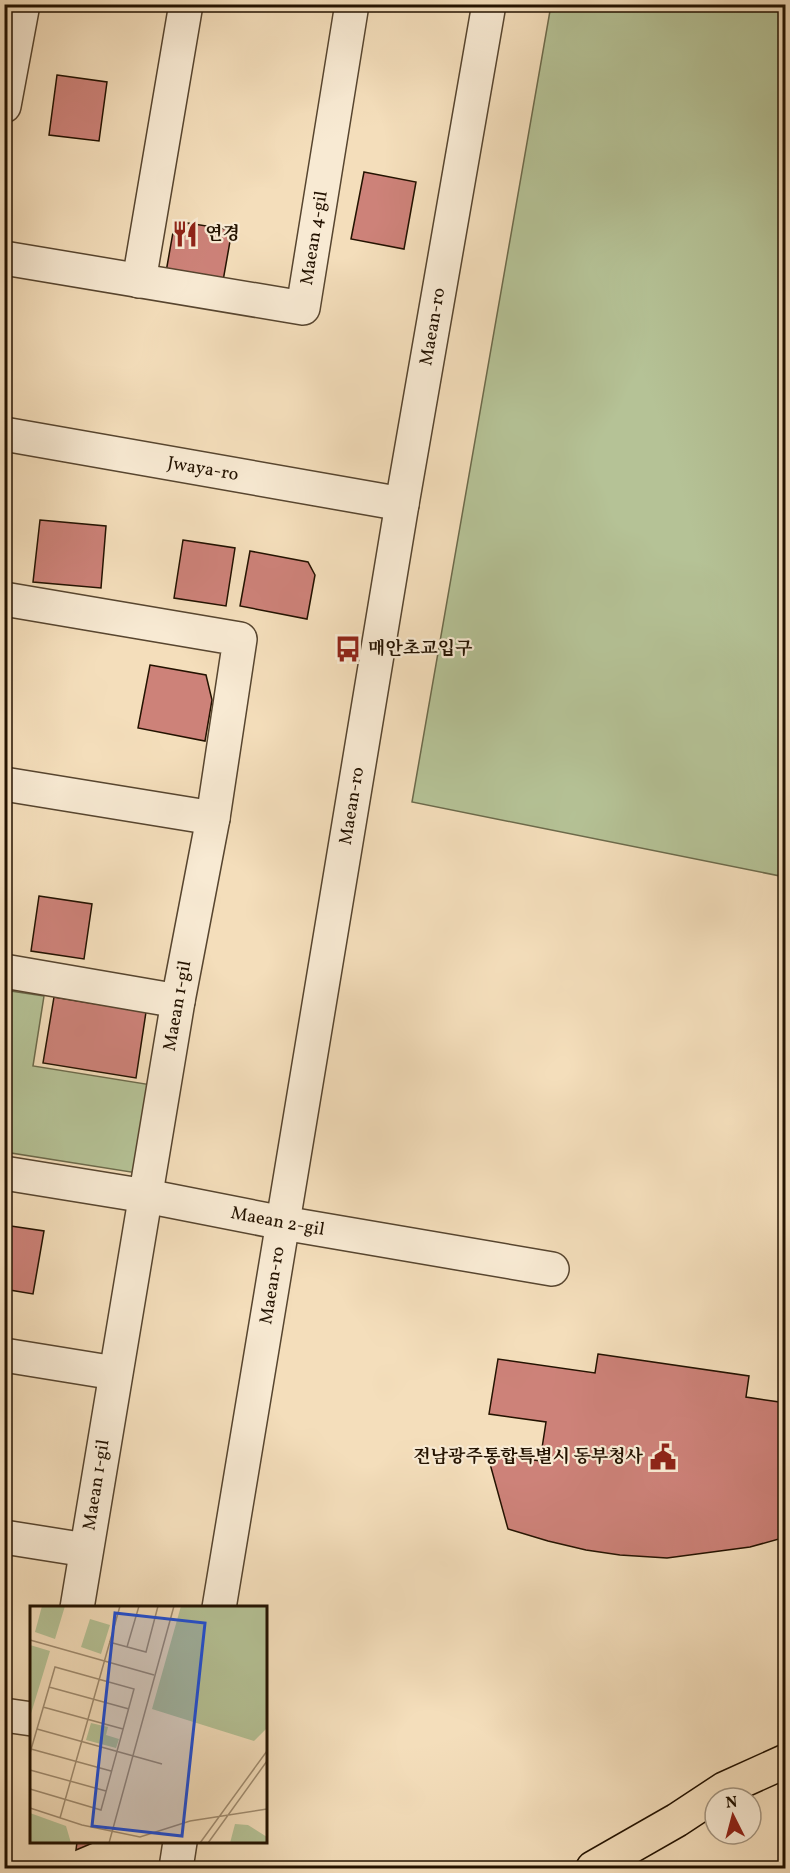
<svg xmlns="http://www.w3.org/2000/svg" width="790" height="1873" viewBox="0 0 790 1873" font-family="Vollkorn,'Noto Serif KR',serif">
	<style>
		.green { fill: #b5c296; stroke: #6c6a4b; stroke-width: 1.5 }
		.building { fill: #cd8279; stroke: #231200; stroke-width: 1.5 }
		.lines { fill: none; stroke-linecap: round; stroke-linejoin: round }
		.minor-casing { stroke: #57452f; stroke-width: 36 }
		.major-casing { stroke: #231200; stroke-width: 36 }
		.minor { stroke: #f8ead3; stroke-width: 33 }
		.major { stroke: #f4debb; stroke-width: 33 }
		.labels { text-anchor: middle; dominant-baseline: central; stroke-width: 4.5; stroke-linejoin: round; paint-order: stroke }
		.poi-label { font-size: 18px; font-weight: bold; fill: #231200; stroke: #f8ead3; text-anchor: start }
		.street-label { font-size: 18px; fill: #231200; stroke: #f8ead3 }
		.inset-road { fill: none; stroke: #a08c70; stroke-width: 1.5 }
		.view { fill: #1d4ed8; fill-opacity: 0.15; stroke: #1d4ed8; stroke-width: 3 }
		.inset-edge { fill: none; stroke: #231200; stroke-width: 3 }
	</style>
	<rect width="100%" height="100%" fill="#f4debb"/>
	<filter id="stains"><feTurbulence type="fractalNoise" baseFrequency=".00333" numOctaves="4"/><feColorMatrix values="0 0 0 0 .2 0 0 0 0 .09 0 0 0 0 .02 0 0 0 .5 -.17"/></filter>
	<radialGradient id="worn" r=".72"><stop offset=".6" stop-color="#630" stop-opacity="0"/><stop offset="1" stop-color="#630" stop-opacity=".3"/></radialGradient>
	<g class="green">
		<path d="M551,5H785V877L412,802Z"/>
		<path d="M4,990L44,996L33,1066L152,1085L137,1173L5,1152Z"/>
	</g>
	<g class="building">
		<path d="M57,75L107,82L99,141L49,135Z"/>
		<path d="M364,172L416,182L404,249L351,239Z"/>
		<path d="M175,221L232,230L223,281L166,272Z"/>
		<path d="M40,520L106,526L101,588L33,582Z"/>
		<path d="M183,540L235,548L226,606L174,598Z"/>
		<path d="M250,551L308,562L315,575L307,619L240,606Z"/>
		<path d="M150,665L206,675L212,700L205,741L138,728Z"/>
		<path d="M39,896L92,904L84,959L31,951Z"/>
		<path d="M54,997L146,1012L136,1078L43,1063Z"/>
		<path d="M4,1225L44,1231L33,1294L4,1289Z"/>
		<path d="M598,1354L749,1376L746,1397L786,1403V1465L781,1493H786V1537L750,1547L667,1558L620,1555L586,1550L548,1541L508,1529L487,1453L540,1461L546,1422L489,1414L498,1359L595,1373Z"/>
		<path d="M77,1842H95L76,1850Z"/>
	</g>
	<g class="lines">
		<g class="minor-casing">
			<g id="minor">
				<path d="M4,106L23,4"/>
				<path id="s1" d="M4,258L303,308L352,4"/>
				<path d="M139,281L186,4"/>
				<path id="s2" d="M4,434L402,504"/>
				<path d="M4,599L240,639L213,818L178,1001L77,1608"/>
				<path d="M4,784L213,818"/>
				<path d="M4,971L178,1001"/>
				<path id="s3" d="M4,1173L146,1196L283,1223L552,1269"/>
				<path d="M4,1355L115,1373"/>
				<path d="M4,1537L86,1550"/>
				<path id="s4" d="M219,1608L402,504L489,4"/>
				<path d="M4,1715L32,1719"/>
				<path d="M176,1868L180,1842"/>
			</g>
		</g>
		<g class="major-casing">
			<path id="major" d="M593,1868L677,1820L724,1789L786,1761"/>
		</g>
		<use href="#minor" class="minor"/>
		<use href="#major" class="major"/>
	</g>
	<defs>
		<g id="restaurant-bare" transform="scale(2.07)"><path d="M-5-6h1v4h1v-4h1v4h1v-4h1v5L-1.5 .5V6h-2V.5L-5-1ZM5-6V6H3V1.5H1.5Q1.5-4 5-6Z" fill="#8f2418" stroke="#f8ead3" stroke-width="2.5" paint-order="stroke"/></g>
		<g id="bus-bare" transform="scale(2.07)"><path d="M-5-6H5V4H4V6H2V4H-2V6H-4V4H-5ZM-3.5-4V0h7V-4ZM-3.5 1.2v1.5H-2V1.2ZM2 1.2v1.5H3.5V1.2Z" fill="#8f2418" stroke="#f8ead3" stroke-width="2.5" paint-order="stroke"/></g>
		<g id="civic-bare" transform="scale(2.07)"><path d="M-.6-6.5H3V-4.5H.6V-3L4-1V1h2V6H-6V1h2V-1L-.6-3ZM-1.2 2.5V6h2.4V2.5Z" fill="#8f2418" stroke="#f8ead3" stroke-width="2.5" paint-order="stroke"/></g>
	</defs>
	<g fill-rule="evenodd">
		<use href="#restaurant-bare" x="185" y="234"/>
		<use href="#bus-bare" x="348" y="649"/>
		<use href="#civic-bare" x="663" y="1457"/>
	</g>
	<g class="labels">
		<g class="poi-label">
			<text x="205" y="234">연경</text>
			<text x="368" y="649">매안초교입구</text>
			<text x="643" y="1457" text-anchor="end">전남광주통합특별시 동부청사</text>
		</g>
		<g class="street-label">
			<text stroke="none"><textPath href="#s1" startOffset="374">Maean 4-gil</textPath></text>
			<text stroke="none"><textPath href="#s4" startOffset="1299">Maean-ro</textPath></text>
			<text stroke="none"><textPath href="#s2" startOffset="202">Jwaya-ro</textPath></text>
			<text stroke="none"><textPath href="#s4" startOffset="813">Maean-ro</textPath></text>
			<text transform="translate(178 1006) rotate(-80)">Maean 1-gil</text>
			<text stroke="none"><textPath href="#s3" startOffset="278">Maean 2-gil</textPath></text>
			<text stroke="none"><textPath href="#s4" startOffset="327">Maean-ro</textPath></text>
			<text transform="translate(97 1485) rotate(-81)">Maean 1-gil</text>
		</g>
	</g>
	<g transform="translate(30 1606)">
		<rect width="237" height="237" fill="#f4debb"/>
		<path d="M12,0H35L25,33L5,26ZM151,0H237V122L224,135L122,103ZM60,13L80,19L71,48L51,41ZM0,39L20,45L0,111ZM61,117L78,121L76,129L89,133L86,142L56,134ZM0,207L36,220L41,237H0ZM205,218L218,219L237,231V237H200Z" fill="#b5c296"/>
		<path class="inset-road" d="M0,34L124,69M79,36L116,46L128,0M97,41L109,0M19,81L99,103M13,101L93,123M7,123L132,158M1,143L81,165M0,147L25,61L104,83L71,204L0,183M0,164L76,185M0,202L52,219L110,231L160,215L237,203M30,212L90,0M79,237L144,0M170,237L237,145M178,237L237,155"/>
		<path class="view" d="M85,7L175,17L152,230L62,220Z"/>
		<rect width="237" height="237" class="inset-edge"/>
	</g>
	<rect width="790" height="1873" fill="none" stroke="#f4debb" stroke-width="24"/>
	<rect x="6" y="6" width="778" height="1861" fill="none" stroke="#231200" stroke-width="3"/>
	<rect x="12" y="12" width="766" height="1849" fill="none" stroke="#231200" stroke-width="1.5"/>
	<g transform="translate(733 1816) rotate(354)"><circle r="28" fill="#f8ead3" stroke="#a3947f" stroke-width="1.5"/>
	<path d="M0-4.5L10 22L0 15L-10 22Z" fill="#8f2418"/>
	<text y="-9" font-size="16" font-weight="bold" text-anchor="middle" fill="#231200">N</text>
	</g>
	<rect width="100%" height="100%" filter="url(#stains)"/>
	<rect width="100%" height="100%" fill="url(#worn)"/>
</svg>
